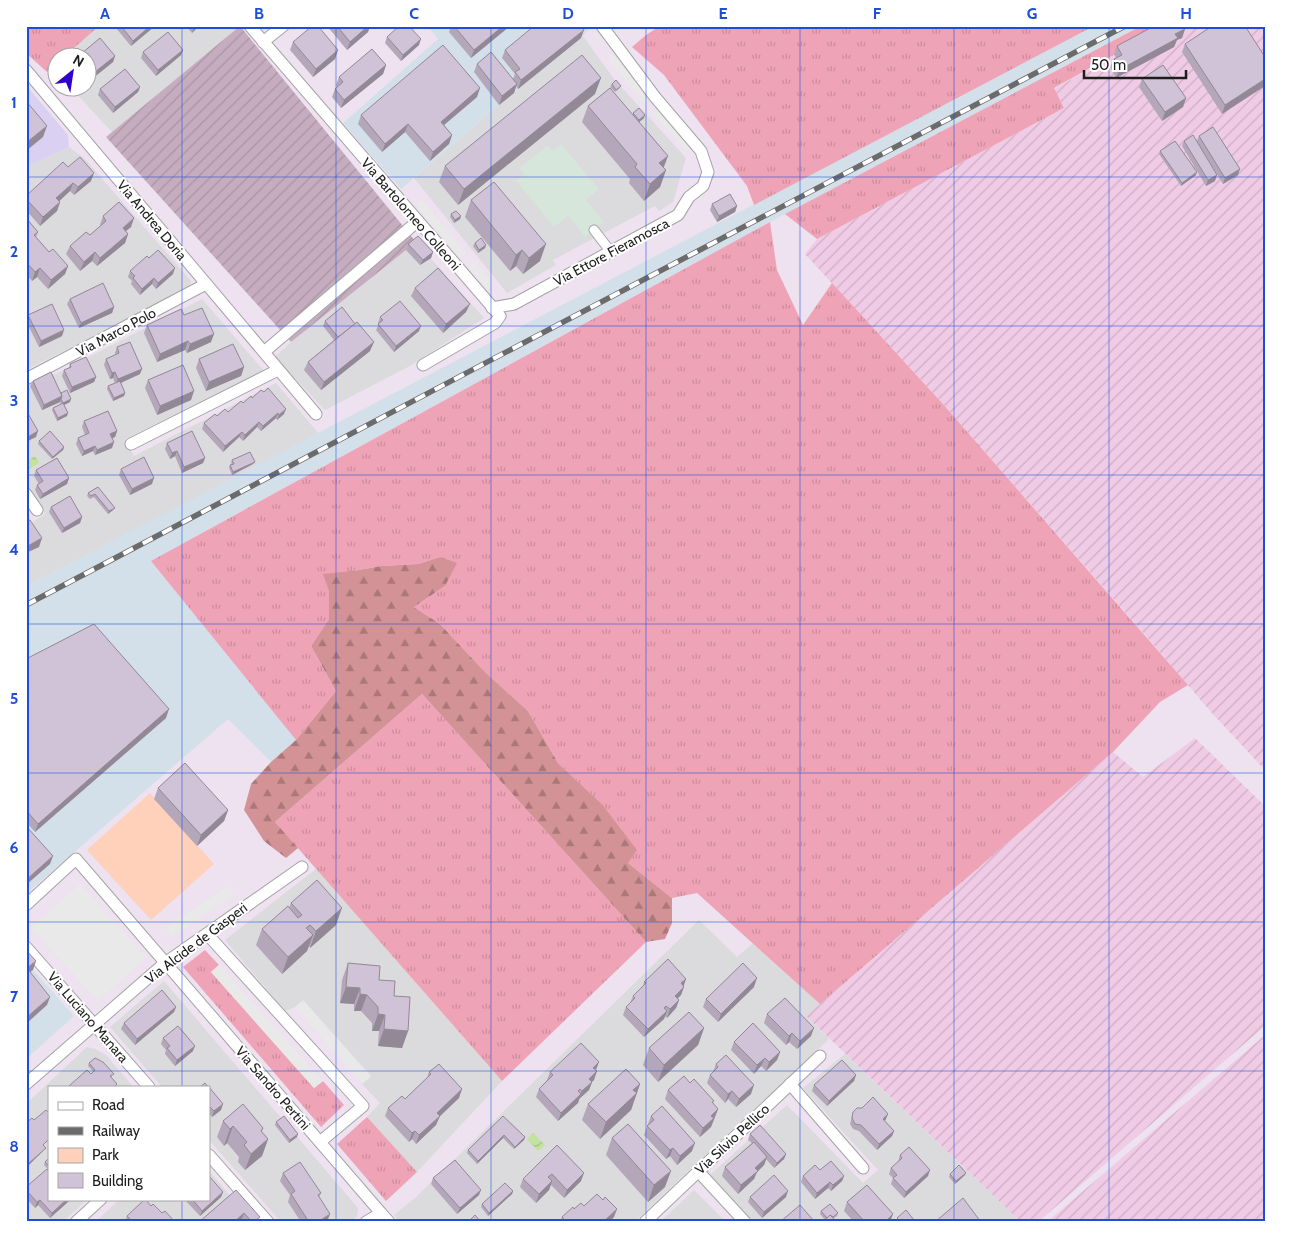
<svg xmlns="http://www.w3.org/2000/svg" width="1291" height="1248" viewBox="0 0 1291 1248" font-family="Cabin,sans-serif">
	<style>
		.residential { fill: #dbdadc }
		.commercial { fill: #d9d0f2 }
		.industrial { fill: #d3e0e9 }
		.construction { fill: url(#construction-furrows) }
		.farmland { fill: url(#farmland-furrows) }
		.grass { fill: url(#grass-tufts) }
		.forest { fill: url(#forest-firs) }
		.park { fill: #ffd0ba }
		.parking { fill: #e9e9e9 }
		.plaza { fill: #d6e6da }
		.water { fill: url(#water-waves) }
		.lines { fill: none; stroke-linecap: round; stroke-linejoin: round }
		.pedestrian-casing { stroke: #a4a4a4; stroke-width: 11 }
		.minor-casing { stroke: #a4a4a4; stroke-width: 13 }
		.pedestrian { stroke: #fff; stroke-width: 9 }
		.minor { stroke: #fff; stroke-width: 11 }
		.rail-casing { stroke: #6b6b6b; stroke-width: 5.5 }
		.rail { stroke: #fff; stroke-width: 4; stroke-dasharray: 11; stroke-linecap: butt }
		.wall { fill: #b3a7b9 }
		.shaded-wall { fill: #928896 }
		.building { fill: #d0c2d7; stroke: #928896 }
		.grid { fill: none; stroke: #1d4ed8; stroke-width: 1; stroke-opacity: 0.55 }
		.labels { text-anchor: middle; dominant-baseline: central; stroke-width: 4; stroke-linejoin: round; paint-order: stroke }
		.street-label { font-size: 14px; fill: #1d1d1d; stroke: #fff }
		.neatline { fill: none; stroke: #1d4ed8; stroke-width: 2 }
		.grid-label { font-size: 16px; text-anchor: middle; font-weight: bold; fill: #1d4ed8 }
	</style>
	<defs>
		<pattern id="construction-furrows" width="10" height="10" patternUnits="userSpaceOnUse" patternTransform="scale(1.25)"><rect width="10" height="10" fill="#c5adbf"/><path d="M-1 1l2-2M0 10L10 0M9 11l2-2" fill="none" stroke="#a994a4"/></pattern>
		<pattern id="farmland-furrows" width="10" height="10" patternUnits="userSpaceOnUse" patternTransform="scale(1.25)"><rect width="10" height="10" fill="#f0cbe5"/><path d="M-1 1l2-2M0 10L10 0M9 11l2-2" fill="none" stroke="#cdaec4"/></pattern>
		<pattern id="grass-tufts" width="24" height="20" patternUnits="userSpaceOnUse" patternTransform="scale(1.25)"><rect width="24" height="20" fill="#efa3b6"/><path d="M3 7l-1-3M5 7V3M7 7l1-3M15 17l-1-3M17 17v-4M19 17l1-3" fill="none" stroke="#cc8c9c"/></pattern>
		<pattern id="forest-firs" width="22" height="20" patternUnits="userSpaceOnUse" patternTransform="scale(1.25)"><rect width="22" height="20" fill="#d39396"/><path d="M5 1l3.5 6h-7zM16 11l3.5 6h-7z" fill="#ab777a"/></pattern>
		<pattern id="water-waves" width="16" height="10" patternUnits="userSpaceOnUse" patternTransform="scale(1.25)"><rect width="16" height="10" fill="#c2e29e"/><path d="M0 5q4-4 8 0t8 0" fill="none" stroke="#a6c188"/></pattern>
	</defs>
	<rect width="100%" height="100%" fill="#eee2f0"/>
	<g class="residential">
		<path d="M99,26H240L112,132L71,88H88V58H64Z"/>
		<path d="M583,36L614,79L686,158L673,202L659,211L655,206L553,260L556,265L507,293L414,178L499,105Z"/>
		<path d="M69,147L85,159L191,281L190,287L26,370V167Z"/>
		<path d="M416,242L484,318L408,367L325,410L275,357L291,342Z"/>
		<path d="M202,299L263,370L125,439L134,456L276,383L319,434L26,586V516L31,523L45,514L26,485V389Z"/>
		<path d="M316,869L502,1081L417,1172L367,1117L380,1103L362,1084L371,1076L304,1001L295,1007L285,1011L225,940Z"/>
		<path d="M699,920L737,957L753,943L820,1004L806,1016L829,1039L634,1222H399L394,1215L416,1197Z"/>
		<path d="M164,981L358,1208L357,1217L349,1222H281L209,1140V1087H162L110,1027Z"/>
		<path d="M87,1047L95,1049L106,1055L133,1087H49V1199H88L62,1222H26V1104Z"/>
		<path d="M845,1054L1021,1222H754L710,1175L787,1105L863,1183L878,1170L803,1088Z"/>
		<path d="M209,1171L253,1222H95L120,1199H209Z"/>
		<path d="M694,1190L726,1222H660Z"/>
	</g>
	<path class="commercial" d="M26,85L68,135L69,147L26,167Z"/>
	<g class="industrial">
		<path d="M432,26H587L589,30L581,38L499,105L401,189L343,123L438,39L429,28Z"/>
		<path d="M1094,26H1141L770,222L151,561L296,740L271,762L228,719L26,894V586Z"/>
		<path d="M26,962L74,1016L26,1059Z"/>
	</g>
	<path class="construction" d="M240,26L416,242L291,342L106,137Z"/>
	<g class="farmland">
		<path d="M1166,26H1265V770L1210,711L1147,637L942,403L805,254L817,239L1064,108L1054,89Z"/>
		<path d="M1195,738L1265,806V1026L1038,1222H1021L806,1016L1113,752L1143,777Z"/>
		<path d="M1265,1035V1222H1047Z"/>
	</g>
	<g class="grass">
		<path d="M26,26H99L64,57L58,58L57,63L47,72L26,53Z"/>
		<path d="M660,26H1094L754,205L747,186L664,75L632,47L646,35Z"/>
		<path d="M1141,26H1166L1054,88L1064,108L817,239L785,214Z"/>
		<path d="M770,222L777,270L803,325L832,283L942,403L1188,685L1160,702L1113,752L820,1004L697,893L672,898L628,863L601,803L558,763L528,711L485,672L440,624L414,607L445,586L440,557L418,564L381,566L353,571L329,591V619L311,646L336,691L296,740L151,561Z"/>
		<path d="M422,694L646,942L502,1081L275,822Z"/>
		<path d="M205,950L219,965L211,972L314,1088L323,1081L344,1105L321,1127L183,967Z"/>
		<path d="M367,1117L417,1172L386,1201L337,1144Z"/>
	</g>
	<path class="forest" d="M440,557L457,563L445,586L414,607L440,624L485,672L528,711L558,763L601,803L637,850L628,863L672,898V923L665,939L646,942L422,694L275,822L298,848L286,858L264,841L244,810L251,784L271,762L296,740L336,691L311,646L329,619V591L323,574L353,571L381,566L418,564Z"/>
	<path class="park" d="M150,793L214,864L151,920L87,850Z"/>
	<g class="parking">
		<path d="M613,53L650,100L644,104L607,58Z"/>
		<path d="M657,109L691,146L686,151L652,113Z"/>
		<path d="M421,199L467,253L460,258L415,204Z"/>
		<path d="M473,260L494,285L488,290L467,265Z"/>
		<path d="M80,884L147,957L98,1001L31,928Z"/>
		<path d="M228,886L234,895L172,937L166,928Z"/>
		<path d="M219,965L323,1081L314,1088L211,972Z"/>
		<path d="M303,1000L371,1077L362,1084L295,1007Z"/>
	</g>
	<path class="plaza" d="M561,144L599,189L586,200L604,222L585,237L568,216L554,227L516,181L525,174L519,168L548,145L553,151Z"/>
	<g class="water">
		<path d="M35,456L39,463L27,470L26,461Z"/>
		<path d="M533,1133L545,1145L538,1151L527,1139Z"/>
	</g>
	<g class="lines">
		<g class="pedestrian-casing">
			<path id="pedestrian" d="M594,230L611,252"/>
		</g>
		<g class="minor-casing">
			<g id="minor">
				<path d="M250,26L500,316L495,323L423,365"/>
				<path d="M263,42L283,26"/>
				<path d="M26,70L316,414"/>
				<path d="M492,308L514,304L678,215L689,197L703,186L708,172L701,151L655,97L602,26"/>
				<path d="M264,352L418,221"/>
				<path d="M26,379L206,284"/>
				<path d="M131,444L278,370"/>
				<path d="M26,494L37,510"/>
				<path d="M26,905L76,859L381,1213"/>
				<path d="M207,934L363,1106L320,1142"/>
				<path d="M26,947L149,1087"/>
				<path d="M26,1084L165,963L302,867"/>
				<path d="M790,1084L863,1168"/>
				<path d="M209,1155L268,1222"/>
				<path d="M698,1171L745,1222"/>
				<path d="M76,1222L101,1199"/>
				<path d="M366,1222L381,1213L389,1222"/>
				<path d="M645,1222L820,1056"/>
			</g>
		</g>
		<use href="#pedestrian" class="pedestrian"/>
		<use href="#minor" class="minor"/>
		<g class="rail-casing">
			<path id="rail" d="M26,605L1125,26"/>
		</g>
		<use href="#rail" class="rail"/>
	</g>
	<g class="wall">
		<path d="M116,26H155L131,46L116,28Z"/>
		<path d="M186,26H199L192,33Z"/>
		<path d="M327,26H370L368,32L347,50Z"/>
		<path d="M451,26H510L471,58L449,32Z"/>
		<path d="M1185,29L1182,38L1177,40L1174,47L1116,78L1110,67L1114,59L1116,58L1114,54L1117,46Z"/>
		<path d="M387,37L419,45L401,61L385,43Z"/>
		<path d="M581,38L518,89L516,86L514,93L499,105L474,72L477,64L513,79L515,74L502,58L505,50Z"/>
		<path d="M293,42L335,59L313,77L290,50Z"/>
		<path d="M1185,44L1265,57L1222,114L1182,52Z"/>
		<path d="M183,50L181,55L156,76L141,58L143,52Z"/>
		<path d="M115,56L113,62L88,82V58Z"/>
		<path d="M386,65L383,74L341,108L332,97L335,89L337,87L336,85L339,77Z"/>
		<path d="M1142,79L1186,98L1183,107L1162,121L1139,87Z"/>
		<path d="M612,84L620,88L615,92L610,87Z"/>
		<path d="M140,87L138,92L113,113L98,95L100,89Z"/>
		<path d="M595,94L458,205L439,182L445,166Z"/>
		<path d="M477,97L444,125L452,135L449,144L430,161L405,132L382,152L358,124L361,115Z"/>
		<path d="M588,106L633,115V113L644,118L639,122L663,168L666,170L660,187L644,201L629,183L630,179L582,122Z"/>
		<path d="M1199,136L1238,175L1223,184L1205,155L1215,181L1206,186L1182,146L1184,141H1197Z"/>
		<path d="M1160,151L1196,175L1181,186L1159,154Z"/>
		<path d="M68,167L91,181L74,195L70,191L59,201L60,202L57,211L40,226L26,210V196Z"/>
		<path d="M471,200L540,261L523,274L516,266L510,271L465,217Z"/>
		<path d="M712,204L737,206L735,212L717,222L710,210Z"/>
		<path d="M451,214L461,216L460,219L454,223L450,217Z"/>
		<path d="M103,216L131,227L125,231L128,234L125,243L97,266L92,261L80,271L66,254L70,246L90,235L101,226L100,225Z"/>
		<path d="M26,218L38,232L36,237L49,252L68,266L65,274L48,289L37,277L32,281L26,274Z"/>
		<path d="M475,243L486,245L485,248L478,253L473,246Z"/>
		<path d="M408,244L433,252L431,258L420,265L406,250Z"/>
		<path d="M149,258L173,274L156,289L152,284L140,295L131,284L132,281L128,277L130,271Z"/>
		<path d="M415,288L466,312L443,333L411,296Z"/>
		<path d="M70,299L114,307L112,313L79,328L67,304Z"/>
		<path d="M28,315L62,336L39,347L26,321Z"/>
		<path d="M184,315L211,342L187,353L185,350L157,362L144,333L147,325Z"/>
		<path d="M380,317L419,331L394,352L376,330L379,324L378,323Z"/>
		<path d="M325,321L370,351L321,390L304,370L308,362L334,340L323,326Z"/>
		<path d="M117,347L140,374L121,383L125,393L124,396L113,401L107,389L108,386L115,383L113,378L110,379L104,365L106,359L115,355V353Z"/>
		<path d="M199,359L244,367L241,376L206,391L196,368Z"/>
		<path d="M70,364L96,377L94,382L70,393L62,376L64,370L69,368Z"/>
		<path d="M148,380L191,400L157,415L145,388Z"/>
		<path d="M33,381L61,393L70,402L64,405L67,416L57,421L52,410L53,408L61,404L60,402L42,410L30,386Z"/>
		<path d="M252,398L284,414L277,420L276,418L261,431L257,427L243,441L239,437L223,452L202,429L204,423L217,416L228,412Z"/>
		<path d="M84,421L117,431L115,437L112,438V448L95,455L93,451L82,456L76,444L78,438L85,435L82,427Z"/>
		<path d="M39,441L64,447L63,450L52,459L38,444Z"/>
		<path d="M167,443L205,458L203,463L182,473L175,456L170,459L165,449Z"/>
		<path d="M232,460L253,464L232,475L229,468L230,465L232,464L231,463Z"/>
		<path d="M121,469L152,484L130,495L119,475Z"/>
		<path d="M36,470L69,478L67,484L40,499L35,490L37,485L39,484L34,476Z"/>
		<path d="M98,487L113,510L108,514L94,497L90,499L87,496L88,493Z"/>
		<path d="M51,507L82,517L80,523L62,533L49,512Z"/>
		<path d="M26,659L166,718L35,832L26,822Z"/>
		<path d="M158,788L228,810L224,821L197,846L154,799Z"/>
		<path d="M291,903L336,925L310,948L309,946L307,951L282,974L256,945L262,929L289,908Z"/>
		<path d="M348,963L379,980L394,996L408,1031L402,1048L378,1046L379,1031H372V1023L361,1011H354V1004L340,1003L342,980Z"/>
		<path d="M686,979L681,995L678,998L679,1000L676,1008L667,1018L665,1016L664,1019L644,1037L623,1015L626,1007L630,1003L633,996L643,986L644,982Z"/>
		<path d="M754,987L718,1022L703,1007L706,999Z"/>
		<path d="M176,1007L174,1012L135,1045L121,1029L124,1023Z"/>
		<path d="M767,1014L811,1036L797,1049L789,1042L786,1045L764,1023Z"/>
		<path d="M704,1028L698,1045L658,1082L643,1065L649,1048Z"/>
		<path d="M163,1038L193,1051L175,1066L165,1054L166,1050L161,1044Z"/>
		<path d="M734,1042L780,1052L777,1060L766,1071L761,1066L754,1074L731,1050Z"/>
		<path d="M89,1063L112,1076L111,1078L116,1087H68L91,1074L93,1071L88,1066Z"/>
		<path d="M716,1064L751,1094L736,1107L728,1099L725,1103L707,1083L710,1075L713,1072Z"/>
		<path d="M596,1071L594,1080L592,1082L589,1090L579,1099L578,1103L558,1121L536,1097L539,1089L547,1080L550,1072Z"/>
		<path d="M429,1072L459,1098L439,1116L436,1125L416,1144L412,1139L409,1142L385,1116L388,1108L405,1099L427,1078Z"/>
		<path d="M856,1075L854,1081L827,1106L812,1091L814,1085Z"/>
		<path d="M690,1083L718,1109L711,1127L700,1137L665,1099L668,1090Z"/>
		<path d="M640,1084L631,1110L600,1139L582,1120L588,1104Z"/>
		<path d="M209,1087L221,1110L212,1117L209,1113Z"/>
		<path d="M853,1112L886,1119L885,1121L894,1131L892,1136L877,1150L859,1131L853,1129L850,1124Z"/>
		<path d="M503,1116L525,1137L524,1140L514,1149L503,1138L477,1164L467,1153L468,1150Z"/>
		<path d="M651,1116L692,1151L677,1165L670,1156L666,1159L644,1135Z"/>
		<path d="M223,1121L263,1128L262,1132L268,1139L262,1156L245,1170L238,1162L239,1157L227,1143L224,1146L217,1137Z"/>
		<path d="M276,1122L297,1137L289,1143L275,1125Z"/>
		<path d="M750,1134L786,1154L784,1159L774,1168L766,1159L764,1165L757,1172L754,1179L738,1194L722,1176L725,1167L752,1143L748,1140Z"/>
		<path d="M612,1138L665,1187L648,1202L606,1155Z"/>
		<path d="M557,1145L581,1181L564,1198L551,1185L549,1190L536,1203L520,1187L523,1179Z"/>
		<path d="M900,1155L928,1176L904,1198L891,1184L893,1178L889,1174L891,1168L898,1162Z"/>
		<path d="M49,1158V1170L44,1165L45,1162Z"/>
		<path d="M820,1170L844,1176L842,1181L831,1191L828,1188L815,1199L801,1182L803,1176Z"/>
		<path d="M283,1173L321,1193L319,1197L327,1222H301L288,1202L290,1195L280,1181Z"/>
		<path d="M950,1174L965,1175L955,1184L949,1177Z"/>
		<path d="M433,1178L479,1195L457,1214L431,1184Z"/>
		<path d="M26,1187L69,1201L50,1218L38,1205L35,1208L26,1198Z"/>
		<path d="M236,1190L258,1222L241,1221Z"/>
		<path d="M513,1191L512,1194L488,1216L481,1207L482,1204Z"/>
		<path d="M223,1192L221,1197L200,1216L185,1200L186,1199H209Z"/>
		<path d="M750,1197H786L762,1218L748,1202Z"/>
		<path d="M847,1202L890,1222H854L844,1211Z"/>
		<path d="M151,1206L175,1222L125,1221L127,1216Z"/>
		<path d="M584,1206L614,1217L609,1222H560L562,1217L574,1209Z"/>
		<path d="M821,1211L838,1213L837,1216L834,1218L825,1220L820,1214Z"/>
	</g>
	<g class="shaded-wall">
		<path d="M150,26H155L131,46L133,41Z"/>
		<path d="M195,26H199L192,33L194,27Z"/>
		<path d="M368,26H370L368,32L347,50L350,42Z"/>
		<path d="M503,26H510L471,58L474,50Z"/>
		<path d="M1185,29L1182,38L1177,40L1174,47L1116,78L1119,70L1175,34Z"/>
		<path d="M584,30L581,38L518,89L521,80Z"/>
		<path d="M421,39L419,45L401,61L403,55Z"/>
		<path d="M183,50L181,55L156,76L158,70Z"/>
		<path d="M338,50L335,59L313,77L316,69Z"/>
		<path d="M115,56L113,62L88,82L90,76Z"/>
		<path d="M386,65L383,74L341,108L344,100Z"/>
		<path d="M601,78L595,94L458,205L464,189Z"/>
		<path d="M1265,79V86L1222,114L1225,105Z"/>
		<path d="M517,84L514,93L499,105L502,96Z"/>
		<path d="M140,87L138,92L113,113L115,107Z"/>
		<path d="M480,88L477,97L438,130L441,122Z"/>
		<path d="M1186,98L1183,107L1162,121L1165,112Z"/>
		<path d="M645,115L644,118L638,123L639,120Z"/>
		<path d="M408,124L405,132L382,152L385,144Z"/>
		<path d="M47,126L43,137L26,151V143Z"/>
		<path d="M452,135L449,144L430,161L433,152Z"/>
		<path d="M668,156L662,172L659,163Z"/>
		<path d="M1240,169L1238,175L1223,184L1225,178Z"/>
		<path d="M666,170L660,187L644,201L650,184Z"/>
		<path d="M1197,172L1196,175L1181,186L1182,183Z"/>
		<path d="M94,173L91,181L74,195L78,187Z"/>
		<path d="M1217,175L1215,181L1206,186L1208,180Z"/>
		<path d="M73,183L70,191L53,207L56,198Z"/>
		<path d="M60,202L57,211L40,226L43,217Z"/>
		<path d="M737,206L735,212L717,222L719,216Z"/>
		<path d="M461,216L460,219L454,223L455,220Z"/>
		<path d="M134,218L131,227L120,236L123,228Z"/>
		<path d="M128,234L125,243L97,266L100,258Z"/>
		<path d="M546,244L540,261L523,274L529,258Z"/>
		<path d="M486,245L485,248L478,253L479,250Z"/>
		<path d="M522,250L516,266L510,271L516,255Z"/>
		<path d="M95,252L92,261L80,271L84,262Z"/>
		<path d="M433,252L431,258L420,265L423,260Z"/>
		<path d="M68,266L65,274L48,289L51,280Z"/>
		<path d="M40,268L37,277L32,281L35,272Z"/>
		<path d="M175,268L173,274L156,289L158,283Z"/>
		<path d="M154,278L152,284L140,295L142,289Z"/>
		<path d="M470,304L466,312L443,333L446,324Z"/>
		<path d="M114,307L112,313L79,328L81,323Z"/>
		<path d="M421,326L419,331L394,352L396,346Z"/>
		<path d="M64,330L62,336L39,347L41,341Z"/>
		<path d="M214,334L211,342L187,353L190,344Z"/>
		<path d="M188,341L185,350L157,362L160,354Z"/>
		<path d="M374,342L370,351L321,390L324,382Z"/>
		<path d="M244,367L241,376L206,391L209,382Z"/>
		<path d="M142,369L140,374L116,385L118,379Z"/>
		<path d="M115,372L113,378L110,379L112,373Z"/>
		<path d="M96,377L94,382L70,393L72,387Z"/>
		<path d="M194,391L191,400L157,415L160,406Z"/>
		<path d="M125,393L124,396L113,401L114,398Z"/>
		<path d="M62,396L60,402L42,410L44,405Z"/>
		<path d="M71,399L70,402L62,406L63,403Z"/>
		<path d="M286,409L284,414L277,420L279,415Z"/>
		<path d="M68,413L67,416L57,421L58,418Z"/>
		<path d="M278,413L276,418L261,431L263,426Z"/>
		<path d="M259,422L257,427L243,441L245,435Z"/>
		<path d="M38,431L36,437L26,442V438Z"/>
		<path d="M117,431L115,437L108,440L110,434Z"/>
		<path d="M242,432L239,437L223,452L225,446Z"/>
		<path d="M114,442L112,448L95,455L97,450Z"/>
		<path d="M95,446L93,451L82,456L84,451Z"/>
		<path d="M64,447L63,450L52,459L53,457Z"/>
		<path d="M177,451L175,456L170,459L172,453Z"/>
		<path d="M205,458L203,463L182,473L184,467Z"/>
		<path d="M255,462L253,464L232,475L233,472Z"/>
		<path d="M69,478L67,484L40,499L43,494Z"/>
		<path d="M154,478L152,484L130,495L132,489Z"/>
		<path d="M115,508L113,510L108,514L109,511Z"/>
		<path d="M82,517L80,523L62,533L64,528Z"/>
		<path d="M42,538L39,547L26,553V547Z"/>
		<path d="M169,709L166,718L35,832L38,824Z"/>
		<path d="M228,810L224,821L197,846L201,835Z"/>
		<path d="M53,856L50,864L26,885V880Z"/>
		<path d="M342,908L336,925L310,948L316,931Z"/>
		<path d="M313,935L307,951L282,974L288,957Z"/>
		<path d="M36,961L33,970L26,975L27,968Z"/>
		<path d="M757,978L754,987L718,1022L721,1014Z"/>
		<path d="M686,979L683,987L681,983Z"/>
		<path d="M346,987L360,988L354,1004L340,1003Z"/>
		<path d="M684,987L681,995L672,1004L675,996Z"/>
		<path d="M360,994L367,995L361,1011H354Z"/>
		<path d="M50,997L47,1005L26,1024V1018Z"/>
		<path d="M679,1000L676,1008L667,1018L670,1009Z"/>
		<path d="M666,1006L663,1014L667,1011L664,1019L644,1037L648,1029Z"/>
		<path d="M176,1007L174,1012L135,1045L137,1039Z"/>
		<path d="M378,1014L385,1015L379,1031H372Z"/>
		<path d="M704,1028L698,1045L658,1082L664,1065Z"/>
		<path d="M814,1028L811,1036L797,1049L800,1041Z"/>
		<path d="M384,1029L408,1031L402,1048L378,1046Z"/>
		<path d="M792,1033L789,1042L786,1045L789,1036Z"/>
		<path d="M195,1046L193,1051L175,1066L177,1060Z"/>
		<path d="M780,1052L777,1060L766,1071L769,1062Z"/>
		<path d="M765,1058L761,1066L754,1074L757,1065Z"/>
		<path d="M599,1062L596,1070L593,1068Z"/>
		<path d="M597,1071L594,1080L586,1087L589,1079Z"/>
		<path d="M856,1075L854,1081L827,1106L829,1101Z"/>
		<path d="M592,1082L589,1090L579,1099L582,1091Z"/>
		<path d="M640,1084L631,1110L600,1139L606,1122L633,1090Z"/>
		<path d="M754,1085L751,1094L736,1107L739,1099Z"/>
		<path d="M462,1089L459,1098L434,1122L437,1113Z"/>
		<path d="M732,1091L728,1099L725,1103L728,1094Z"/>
		<path d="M581,1094L578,1103L558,1121L561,1113Z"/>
		<path d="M223,1104L221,1110L212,1117L214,1111Z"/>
		<path d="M718,1109L711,1127L700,1137L703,1128L711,1116Z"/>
		<path d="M888,1114L886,1119L881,1124L883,1119Z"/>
		<path d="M440,1116L436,1125L416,1144L419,1135Z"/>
		<path d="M233,1126L227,1143L224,1146L230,1129Z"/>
		<path d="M415,1131L412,1139L409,1142L412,1133Z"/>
		<path d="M894,1131L892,1136L877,1150L879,1144Z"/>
		<path d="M298,1134L297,1137L289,1143L290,1140Z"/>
		<path d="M504,1135L503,1138L477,1164L478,1161Z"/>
		<path d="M525,1137L524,1140L514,1149L515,1147Z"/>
		<path d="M268,1139L262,1156L245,1170L251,1154Z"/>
		<path d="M695,1143L692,1151L677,1165L680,1156Z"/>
		<path d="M46,1148L28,1166L29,1163Z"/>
		<path d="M673,1148L670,1156L666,1159L670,1150Z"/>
		<path d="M786,1154L784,1159L774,1168L777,1163Z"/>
		<path d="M767,1157L764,1165L757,1172L754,1179L738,1194L741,1185L755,1168Z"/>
		<path d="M930,1170L928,1176L904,1198L906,1192Z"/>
		<path d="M671,1171L665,1187L648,1202L654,1185Z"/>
		<path d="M584,1173L581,1181L564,1198L567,1190Z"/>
		<path d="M966,1173L965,1175L955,1184L956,1181Z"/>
		<path d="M844,1176L842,1181L831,1191L833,1185Z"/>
		<path d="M552,1181L549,1190L536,1203L539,1194Z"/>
		<path d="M830,1182L828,1188L815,1199L817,1193Z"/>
		<path d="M481,1190L479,1195L457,1214L460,1208Z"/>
		<path d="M513,1191L512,1194L488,1216L489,1213Z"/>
		<path d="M788,1191L786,1197L762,1218L764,1212Z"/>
		<path d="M223,1192L221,1197L200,1216L202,1211Z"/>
		<path d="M67,1199H69V1201L50,1218L52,1213Z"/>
		<path d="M40,1200L38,1205L35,1208L37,1202Z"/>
		<path d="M617,1209L614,1217L609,1222H603Z"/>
		<path d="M244,1213L241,1221L234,1222Z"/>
		<path d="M330,1214L327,1222H318Z"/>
		<path d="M893,1214L890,1222H885Z"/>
	</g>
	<g class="building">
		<path d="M121,26H150L133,41Z"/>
		<path d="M312,26H318L338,50L316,69L293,42Z"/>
		<path d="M337,26H368L350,42Z"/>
		<path d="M399,26H409L421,39L403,55L387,37Z"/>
		<path d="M454,26H503L474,50Z"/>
		<path d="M534,26H582L584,30L521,80L515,72L520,69L505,50Z"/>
		<path d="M1154,26H1183L1185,29L1175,34L1178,38L1119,70L1114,59L1122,55L1117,46Z"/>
		<path d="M1212,26H1245L1265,57V79L1225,105L1185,44Z"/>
		<path d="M168,32L183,50L158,70L143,52Z"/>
		<path d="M100,38L115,56L90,76L88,73V58H76Z"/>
		<path d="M443,45L480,88L441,122L452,135L433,152L408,124L385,144L361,115Z"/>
		<path d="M372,49L386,65L344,100L335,89L343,82L339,77Z"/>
		<path d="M491,52L517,84L502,96L477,64Z"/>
		<path d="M582,55L601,78L464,189L445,166Z"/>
		<path d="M1163,65L1186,98L1165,112L1142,79Z"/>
		<path d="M125,69L140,87L115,107L100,89Z"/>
		<path d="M616,80L621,86L616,90L612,84Z"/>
		<path d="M610,88L668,156L659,163L666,170L650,184L635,167L637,164L588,106Z"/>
		<path d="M26,101L47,126L26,143Z"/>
		<path d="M639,108L645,115L639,120L633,113Z"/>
		<path d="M1213,127L1240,169L1225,178L1199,136Z"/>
		<path d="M1193,135L1217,175L1208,180L1184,141Z"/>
		<path d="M1175,141L1197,172L1182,183L1160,151Z"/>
		<path d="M80,157L94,173L78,187L73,183L56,198L60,202L43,217L26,199V196L63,162L68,167Z"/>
		<path d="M494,182L546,244L529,258L522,250L516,255L471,200Z"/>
		<path d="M730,194L737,206L719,216L712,204Z"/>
		<path d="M119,202L134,218L123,228L128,234L100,258L95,252L84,262L70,246L86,232L90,235L106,221L103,216Z"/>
		<path d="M456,211L461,216L455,220L451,214Z"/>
		<path d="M26,218L38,232L34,235L49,252L53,249L68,266L51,280L40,268L35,272L26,262Z"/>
		<path d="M418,236L433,252L423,260L408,244Z"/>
		<path d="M481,238L486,245L479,250L475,243Z"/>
		<path d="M158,250L175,268L158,283L154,278L142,289L133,278L135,276L130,271L147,256L149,258Z"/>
		<path d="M438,268L470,304L446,324L415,288Z"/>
		<path d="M103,283L114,307L81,323L70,299Z"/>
		<path d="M400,301L421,326L396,346L378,324L383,320L380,317Z"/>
		<path d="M52,304L64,330L41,341L28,315Z"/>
		<path d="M342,307L355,324L338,337L325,321Z"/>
		<path d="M202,308L214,334L190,344L188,341L160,354L147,325L181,309L184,315Z"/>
		<path d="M357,322L374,342L324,382L308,362Z"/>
		<path d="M130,342L142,369L118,379L115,372L112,373L106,359L119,353L117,347Z"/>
		<path d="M233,344L244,367L209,382L199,359Z"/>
		<path d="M86,357L96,377L72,387L64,370L71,367L70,364Z"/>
		<path d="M183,365L194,391L160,406L148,380Z"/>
		<path d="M51,372L62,396L44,405L33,381Z"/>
		<path d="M120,381L125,393L114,398L108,386Z"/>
		<path d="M268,388L286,409L279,415L278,413L263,426L259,422L245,435L242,432L225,446L204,423L215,414L217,416L225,409L228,412L241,401L243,403L251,396L252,398L261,390L264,392Z"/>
		<path d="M67,390L71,399L63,403L61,399L62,396L61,393Z"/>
		<path d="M63,403L68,413L58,418L53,408Z"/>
		<path d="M26,410L38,431L26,438Z"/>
		<path d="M108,411L117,431L110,434L114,442L97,450L95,446L84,451L78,438L89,433L84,421Z"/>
		<path d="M50,431L64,447L53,457L39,441Z"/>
		<path d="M192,431L205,458L184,467L177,451L172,453L167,443Z"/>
		<path d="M250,452L255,462L233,472L230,465L234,464L232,460Z"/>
		<path d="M144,457L154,478L132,489L121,469Z"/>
		<path d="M57,458L69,478L43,494L37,485L43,481L36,470Z"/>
		<path d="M98,487L115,508L109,511L95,494L91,496L88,493Z"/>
		<path d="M70,496L82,517L64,528L51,507Z"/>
		<path d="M30,520L42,538L26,547V522Z"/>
		<path d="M94,624L169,709L38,824L26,810V659Z"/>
		<path d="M185,763L228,810L201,835L158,788Z"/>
		<path d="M26,826L53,856L26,880Z"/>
		<path d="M317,880L342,908L316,931L310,925L306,928L313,935L288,957L262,929L288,906L298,918L302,915L291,903Z"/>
		<path d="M26,950L36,961L27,968L50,997L26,1018Z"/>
		<path d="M668,959L686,979L681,983L684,987L675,996L679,1000L670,1009L666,1006L664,1008L667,1011L648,1029L626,1007L635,998L633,996L646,983L644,982Z"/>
		<path d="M348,963L380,966L379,980L395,981L394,996L410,997L408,1031L384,1029L385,1015L378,1014V1007L367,995L360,994V988L346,987Z"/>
		<path d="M743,963L757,978L721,1014L706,999Z"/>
		<path d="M162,990L176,1007L137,1039L124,1023Z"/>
		<path d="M785,998L814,1028L800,1041L792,1033L789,1036L767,1014Z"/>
		<path d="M689,1012L704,1028L664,1065L649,1048Z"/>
		<path d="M753,1023L780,1052L769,1062L765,1058L757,1065L734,1042Z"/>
		<path d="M178,1026L195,1046L177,1060L167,1048L170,1046L163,1038Z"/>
		<path d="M581,1043L599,1062L593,1068L597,1071L589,1079L592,1082L582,1091L580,1089L578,1091L581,1094L561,1113L539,1089L553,1075L550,1072Z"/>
		<path d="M726,1055L754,1085L739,1099L732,1091L728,1094L710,1075L718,1067L716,1064Z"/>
		<path d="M95,1058L103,1062L114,1074L110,1076L117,1084L114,1087H69V1086L87,1070L91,1074L95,1070L89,1063Z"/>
		<path d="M842,1060L856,1075L829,1101L814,1085Z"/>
		<path d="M439,1064L462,1089L437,1113L440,1116L419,1135L415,1131L412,1133L388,1108L402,1096L405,1099L431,1074L429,1072Z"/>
		<path d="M626,1069L640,1084L633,1090L637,1093L606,1122L588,1104Z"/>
		<path d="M684,1076L690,1083L694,1079L714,1101L712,1102L718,1109L711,1116L714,1118L703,1128L668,1090Z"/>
		<path d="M205,1083L208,1087H200Z"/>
		<path d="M209,1087L223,1104L214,1111L210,1107L209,1108Z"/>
		<path d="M873,1097L888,1114L883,1119L894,1131L879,1144L861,1125L855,1124L852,1118L853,1112L857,1108H862Z"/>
		<path d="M243,1104L263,1128L261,1131L268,1139L251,1154L244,1145L247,1142L233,1126L230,1129L223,1121Z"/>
		<path d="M662,1106L695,1143L680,1156L673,1148L670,1150L647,1126L654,1120L651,1116Z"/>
		<path d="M46,1110L49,1113V1139L43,1145L46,1148L29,1163L26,1160V1123L32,1118L34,1120Z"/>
		<path d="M284,1116L298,1134L290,1140L276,1122Z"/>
		<path d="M503,1116L525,1137L515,1147L504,1135L478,1161L468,1150Z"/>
		<path d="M628,1124L671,1171L654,1185L612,1138Z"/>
		<path d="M760,1125L786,1154L777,1163L750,1134Z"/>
		<path d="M754,1142L767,1157L755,1168L758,1171L741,1185L725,1167Z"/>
		<path d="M557,1145L584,1173L567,1190L552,1174L548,1177L552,1181L539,1194L523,1179Z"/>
		<path d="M909,1147L930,1170L906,1192L893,1178L897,1175L891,1168L902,1158L900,1155Z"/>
		<path d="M49,1158V1166L45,1162Z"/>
		<path d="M455,1160L481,1190L460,1208L433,1178Z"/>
		<path d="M831,1161L844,1176L833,1185L830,1182L817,1193L803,1176L815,1165L820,1170Z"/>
		<path d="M300,1162L321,1193L318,1195L330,1214L318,1222H309L291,1194L295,1191L283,1173Z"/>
		<path d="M959,1165L966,1173L956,1181L950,1174Z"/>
		<path d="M47,1169L49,1172V1199H67L52,1213L40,1200L37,1202L26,1190V1187Z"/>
		<path d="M774,1175L788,1191L764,1212L750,1197Z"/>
		<path d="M209,1176L223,1192L202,1211L192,1199H209Z"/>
		<path d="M505,1183L513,1191L489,1213L482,1204Z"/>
		<path d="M867,1185L893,1214L885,1222H865L847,1202Z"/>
		<path d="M236,1190L260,1217L254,1222H252L244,1213L234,1222H199Z"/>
		<path d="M597,1194L603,1200L605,1197L617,1209L603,1222H566L562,1217L573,1207L574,1209L581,1203L584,1206Z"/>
		<path d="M963,1198L981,1222H935Z"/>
		<path d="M145,1199L151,1206L153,1204L162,1213L165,1211L175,1222H133L127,1216Z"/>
		<path d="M830,1204L838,1213L833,1217L830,1215L827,1218L821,1211Z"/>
		<path d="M800,1205L814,1221L812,1222H780Z"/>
		<path d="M906,1210L914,1220L912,1222H898L899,1220L897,1218Z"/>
		<path d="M475,1215L481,1222H468Z"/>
		<path d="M830,1215L837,1222H823Z"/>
	</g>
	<path class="grid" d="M182,26V1087M336,26V1222M491,26V1222M646,26V1222M800,26V1222M954,26V1222M1109,26V1222M26,177H1265M26,326H1265M26,475H1265M26,624H1265M26,773H1265M26,922H1265M26,1071H1265M182,1199V1222"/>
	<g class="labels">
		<g class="street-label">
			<text transform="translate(411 214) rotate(49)">Via Bartolomeo Colleoni</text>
			<text transform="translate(152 220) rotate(50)">Via Andrea Doria</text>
			<text transform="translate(611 252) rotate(-28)">Via Ettore Fieramosca</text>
			<text transform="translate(116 332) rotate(-28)">Via Marco Polo</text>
			<text transform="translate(196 943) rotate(-37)">Via Alcide de Gasperi</text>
			<text transform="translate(88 1017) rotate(49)">Via Luciano Manara</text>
			<text transform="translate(273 1088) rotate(49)">Via Sandro Pertini</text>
			<text transform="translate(732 1139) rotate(-43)">Via Silvio Pellico</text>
		</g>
	</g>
	<rect width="1291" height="1248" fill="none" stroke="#ffffff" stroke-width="55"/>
	<rect x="48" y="1086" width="162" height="115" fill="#ffffff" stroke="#a5a5a5"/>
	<rect x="58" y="1102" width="25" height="8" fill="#ffffff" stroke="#a5a5a5"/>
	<text x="92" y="1110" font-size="15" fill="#1d1d1d">Road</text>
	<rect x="58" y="1127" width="25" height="8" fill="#6b6b6b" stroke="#a5a5a5"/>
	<text x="92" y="1136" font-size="15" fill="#1d1d1d">Railway</text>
	<rect x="58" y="1148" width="25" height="15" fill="#ffd0ba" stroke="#a5a5a5"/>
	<text x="92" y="1160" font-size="15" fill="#1d1d1d">Park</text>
	<rect x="58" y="1173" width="25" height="15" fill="#d0c2d7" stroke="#a5a5a5"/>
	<text x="92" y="1186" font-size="15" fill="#1d1d1d">Building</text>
	<g transform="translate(72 72) rotate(30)"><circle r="24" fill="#ffffff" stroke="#a5a5a5"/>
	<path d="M0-4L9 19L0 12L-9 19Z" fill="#3100cb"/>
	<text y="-8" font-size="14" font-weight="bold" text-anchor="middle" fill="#1d1d1d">N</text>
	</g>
	<path d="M1084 70v8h102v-8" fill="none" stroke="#1d1d1d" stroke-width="2.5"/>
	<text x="1091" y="70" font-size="15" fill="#1d1d1d" stroke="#ffffff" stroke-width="4" paint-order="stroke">50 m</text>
	<rect x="28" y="28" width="1236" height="1192" class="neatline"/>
	<g class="grid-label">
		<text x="105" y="19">A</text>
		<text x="259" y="19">B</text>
		<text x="414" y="19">C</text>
		<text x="568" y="19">D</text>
		<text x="723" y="19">E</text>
		<text x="877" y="19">F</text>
		<text x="1032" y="19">G</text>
		<text x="1186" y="19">H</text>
		<text x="14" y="108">1</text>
		<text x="14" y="257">2</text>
		<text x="14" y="406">3</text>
		<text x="14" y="555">4</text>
		<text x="14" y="704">5</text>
		<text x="14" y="853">6</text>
		<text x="14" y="1002">7</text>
		<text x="14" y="1152">8</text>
	</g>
</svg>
